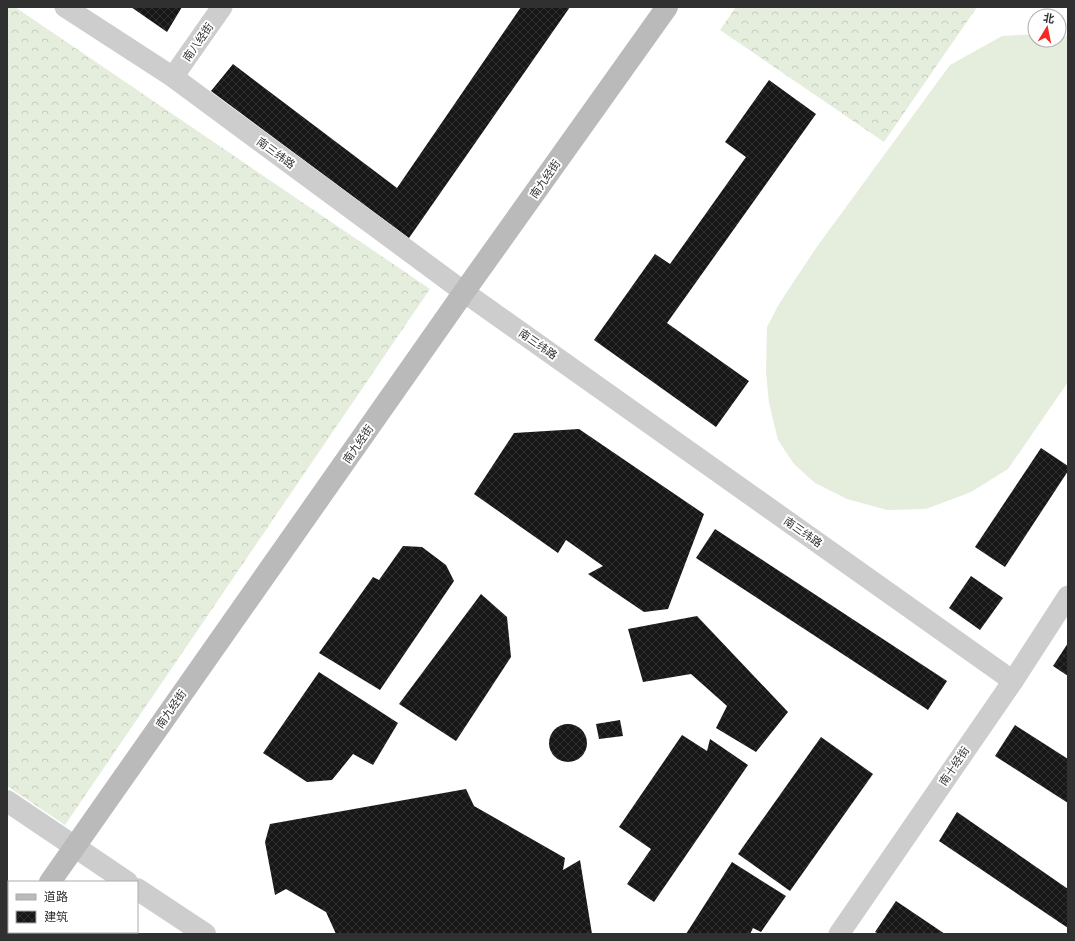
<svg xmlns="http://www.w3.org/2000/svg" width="1075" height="941" viewBox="0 0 1075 941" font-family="'PT Sans Narrow','Noto Sans SC',sans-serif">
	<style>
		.forest { fill: url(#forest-crowns) }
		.pitch { fill: #e5eedd }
		.building { fill: url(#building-cross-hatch) }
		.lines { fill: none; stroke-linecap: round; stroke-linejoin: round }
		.minor { stroke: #cdcdcd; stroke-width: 21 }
		.tertiary { stroke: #cdcdcd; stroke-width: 22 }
		.secondary { stroke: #bababa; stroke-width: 22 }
		.labels { text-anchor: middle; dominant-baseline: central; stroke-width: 4; stroke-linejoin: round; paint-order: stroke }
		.street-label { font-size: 11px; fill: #303030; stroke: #fff }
	</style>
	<defs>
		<pattern id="forest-crowns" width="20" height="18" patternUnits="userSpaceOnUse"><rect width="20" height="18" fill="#e5eedd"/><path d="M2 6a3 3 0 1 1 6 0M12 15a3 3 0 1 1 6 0" fill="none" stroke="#c5ccbe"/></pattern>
		<pattern id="building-cross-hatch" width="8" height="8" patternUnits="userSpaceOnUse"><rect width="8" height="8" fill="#171717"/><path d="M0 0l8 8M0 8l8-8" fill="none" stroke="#303030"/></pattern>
	</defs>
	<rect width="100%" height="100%" fill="#fff"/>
	<g class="forest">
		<path d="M7,7H15L430,289L65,825L7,786Z"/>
		<path d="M736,7H977L884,142L720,30Z"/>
	</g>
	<path class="pitch" d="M1035,34V40H1059V35L1068,36V382L1008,469L971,492L926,509L887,510L847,499L815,483L794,464L778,440L769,403L766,372L767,327L779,304L816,248L950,65L1002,36Z"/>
	<g class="building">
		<path d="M131,7H182L167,32Z"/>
		<path d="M521,7H570L409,238L211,91L233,64L397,188Z"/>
		<path d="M769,80L816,114L667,323L749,381L716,427L594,340L655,254L670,264L746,157L725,142Z"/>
		<path d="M579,429L704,514L668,609L644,612L588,574L603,566L566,540L558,553L474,494L514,433Z"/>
		<path d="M1041,448L1068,466V471L1005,567L975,547Z"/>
		<path d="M715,529L947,681L928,710L696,558Z"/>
		<path d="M403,546L422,547L446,565L454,581L380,690L319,653L373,577L379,580Z"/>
		<path d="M971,576L1003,598L980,630L949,608Z"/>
		<path d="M481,594L507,617L511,657L456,741L399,704Z"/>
		<path d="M697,616L788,712L756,752L716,728L727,706L691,674L643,682L628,629Z"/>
		<path d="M1068,643V676L1053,666Z"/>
		<path d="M319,672L398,723L373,765L353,754L332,780L307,782L263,753Z"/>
		<path d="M620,720L623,736L599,739L596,724Z"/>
		<circle cx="568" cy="743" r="19"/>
		<path d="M1015,725L1068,759V803L995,756Z"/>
		<path d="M682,735L707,751L710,739L748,765L654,902L627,884L651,849L619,827Z"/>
		<path d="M821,737L873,774L790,891L738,854Z"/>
		<path d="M466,789L474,806L565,858L563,870L580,860L592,934H336L326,912L286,889L275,895L265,842L270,824Z"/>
		<path d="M957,812L1068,889V928L939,841Z"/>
		<path d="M732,862L786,896L761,932L753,928L750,934H686Z"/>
		<path d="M896,901L945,934H879L875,932Z"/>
	</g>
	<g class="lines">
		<g class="minor">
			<path d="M65,7L173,77L464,292L1013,681"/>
			<path d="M173,77L222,7"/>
			<path d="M839,934L1013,681L1068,596"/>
		</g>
		<g class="tertiary">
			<path d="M7,801L127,882"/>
			<path d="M137,889L205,934"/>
		</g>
		<g class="secondary">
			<path d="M50,882L464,292L667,7"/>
			<path d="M14,934L15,932"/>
		</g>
	</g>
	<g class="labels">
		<g class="street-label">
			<text transform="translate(198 42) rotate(-55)">南八经街</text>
			<text transform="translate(276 153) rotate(36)">南三纬路</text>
			<text transform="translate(545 179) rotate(-55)">南九经街</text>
			<text transform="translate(538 344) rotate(35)">南三纬路</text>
			<text transform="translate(358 444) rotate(-55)">南九经街</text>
			<text transform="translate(803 532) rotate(35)">南三纬路</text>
			<text transform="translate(171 709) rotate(-55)">南九经街</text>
			<text transform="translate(954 766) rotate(-56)">南十经街</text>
		</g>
	</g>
	<rect width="1075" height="941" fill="none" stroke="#303030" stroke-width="16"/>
	<rect x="8" y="881" width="130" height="52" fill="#ffffff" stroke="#acacac"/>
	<rect x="16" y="894" width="20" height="6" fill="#bababa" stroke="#acacac"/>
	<text x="44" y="901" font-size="12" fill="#303030">道路</text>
	<rect x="16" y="911" width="20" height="12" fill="url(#building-cross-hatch)" stroke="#acacac"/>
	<text x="44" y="921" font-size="12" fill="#303030">建筑</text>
	<g transform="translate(1047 28) rotate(10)"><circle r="19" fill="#ffffff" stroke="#acacac"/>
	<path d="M0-3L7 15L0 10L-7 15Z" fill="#f52924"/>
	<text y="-6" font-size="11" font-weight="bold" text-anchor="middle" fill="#303030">北</text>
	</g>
</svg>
